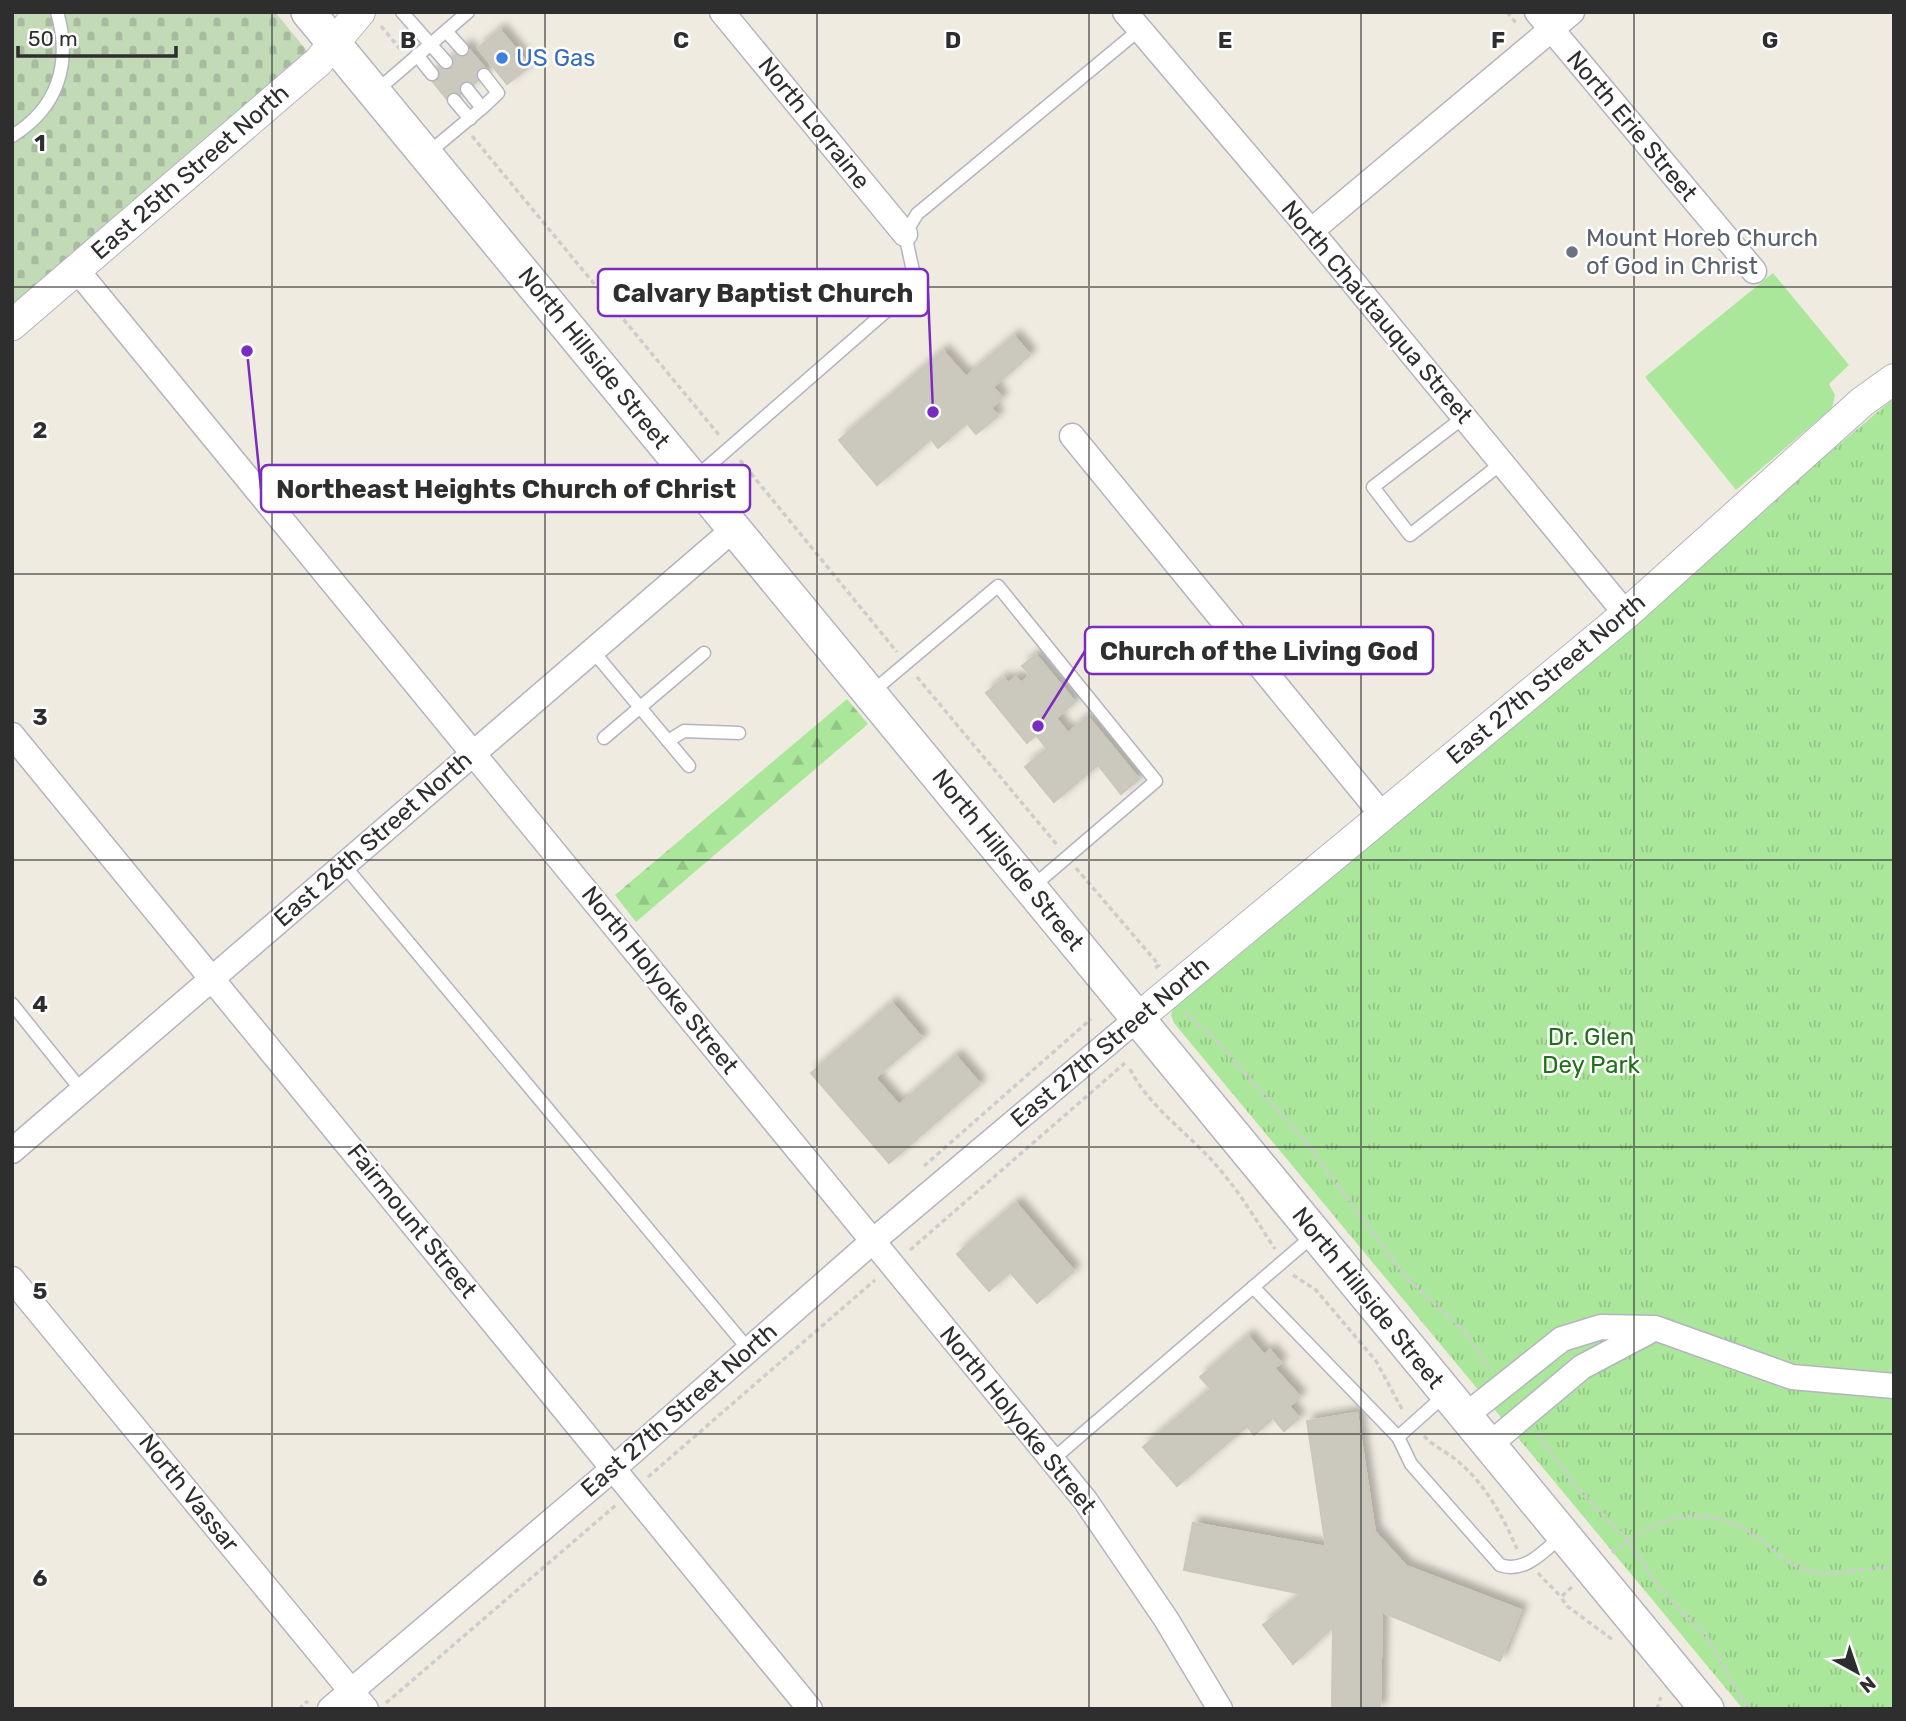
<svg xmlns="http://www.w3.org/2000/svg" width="1906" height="1721" viewBox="0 0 1906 1721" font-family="Rubik,sans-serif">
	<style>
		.grass { fill: #abe79b }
		.forest { fill: url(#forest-firs) }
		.cemetery { fill: url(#cemetery-stones) }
		.park { fill: url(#park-tufts) }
		.building { fill: #cbc9be; stroke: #cbc7b9; stroke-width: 2; filter: url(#shadow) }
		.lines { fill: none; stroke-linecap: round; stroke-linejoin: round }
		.service-casing { stroke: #b4b4c1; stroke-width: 15 }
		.minor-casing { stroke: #b4b4c1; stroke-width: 27 }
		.tertiary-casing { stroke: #b4b4c1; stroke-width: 32 }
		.secondary-casing { stroke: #b4b4c1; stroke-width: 36 }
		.path { stroke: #cdcdcd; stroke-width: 3.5; stroke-dasharray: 5 3.5; stroke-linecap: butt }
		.service { stroke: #fff; stroke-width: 12 }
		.minor { stroke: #fff; stroke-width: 24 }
		.tertiary { stroke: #fff; stroke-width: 30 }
		.secondary { stroke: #fff; stroke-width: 33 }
		.grid { fill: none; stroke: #2e2e2e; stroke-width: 2; stroke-opacity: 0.55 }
		.shop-dot { fill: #3f7fe0; stroke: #fff; stroke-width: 2.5 }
		.worship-dot { fill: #6b7280; stroke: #fff; stroke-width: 2.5 }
		.labels { text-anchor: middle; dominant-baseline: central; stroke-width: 5; stroke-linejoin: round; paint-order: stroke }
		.shop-label { font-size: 24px; fill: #366cbe; stroke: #fff; text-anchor: start }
		.street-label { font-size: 24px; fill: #2e2e2e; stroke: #fff }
		.worship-label { font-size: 24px; fill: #5b616d; stroke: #fff; text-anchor: start }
		.park-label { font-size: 24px; fill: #1f7018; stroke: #fff }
		.grid-label { font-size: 23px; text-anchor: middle; font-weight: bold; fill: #2e2e2e; stroke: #fff; stroke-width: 5; stroke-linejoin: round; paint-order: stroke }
		.leader { fill: none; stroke: #7b2cbf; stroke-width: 2.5 }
		.callout-dot { fill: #7b2cbf; stroke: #fff; stroke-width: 2.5 }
		.callout { fill: #fff; stroke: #7b2cbf; stroke-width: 2.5 }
		.callout-label { font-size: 26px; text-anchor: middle; font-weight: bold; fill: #2e2e2e }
	</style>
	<defs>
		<pattern id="forest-firs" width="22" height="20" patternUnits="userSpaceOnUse" patternTransform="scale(1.75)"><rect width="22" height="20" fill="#abe79b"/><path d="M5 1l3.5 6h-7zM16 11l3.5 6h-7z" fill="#93c686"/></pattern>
		<pattern id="cemetery-stones" width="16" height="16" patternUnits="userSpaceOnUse" patternTransform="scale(1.75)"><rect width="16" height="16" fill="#c3dab7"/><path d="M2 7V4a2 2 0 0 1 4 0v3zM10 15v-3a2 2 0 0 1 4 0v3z" fill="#a8bb9e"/></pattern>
		<pattern id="park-tufts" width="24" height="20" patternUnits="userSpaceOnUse" patternTransform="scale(1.75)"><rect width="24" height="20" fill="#abe79b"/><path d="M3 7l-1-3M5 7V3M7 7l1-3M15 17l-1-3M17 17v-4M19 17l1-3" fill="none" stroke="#93c686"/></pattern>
		<filter id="shadow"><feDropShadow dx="6" dy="-6" stdDeviation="3.5" flood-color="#0004"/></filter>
	</defs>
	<rect width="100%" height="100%" fill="#efebe0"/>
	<path class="grass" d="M1773,273L1849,365L1829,384L1835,395L1832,408L1736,490L1645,377Z"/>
	<path class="forest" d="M847,699L868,724L636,922L615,895Z"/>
	<path class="cemetery" d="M12,12H275L308,52L12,306Z"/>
	<path class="park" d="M1894,398V1709H1743L1174,1023L1171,1015L1174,1006Z"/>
	<g class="building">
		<path d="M500,30L530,66L507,84L478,48Z"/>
		<path d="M466,46L488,72L450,103L429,77Z"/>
		<path d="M1014,336L1030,355L993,387L1002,398L991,408L998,416L976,434L967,423L938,448L931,439L877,485L839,440L943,351L966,377Z"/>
		<path d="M1036,655L1075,702L1056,718L1068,733L1088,717L1139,779L1121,794L1098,765L1054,802L1025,767L1047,749L1036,735L1027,743L986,693L1004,678L1008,683L1016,677L1021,683L1030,675L1022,666Z"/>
		<path d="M892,1003L922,1038L875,1078L899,1105L956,1056L980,1084L889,1163L811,1073Z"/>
		<path d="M1016,1203L1074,1271L1037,1303L1010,1272L989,1291L957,1254Z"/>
		<path d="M1248,1336L1264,1355L1270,1350L1281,1363L1274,1368L1300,1397L1289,1406L1299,1418L1284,1431L1273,1418L1254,1435L1247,1426L1177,1486L1143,1447L1211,1389L1200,1377Z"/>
		<path d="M1357,1413L1375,1532L1406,1566L1521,1610L1500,1661L1382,1612L1380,1709H1332L1333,1627L1293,1664L1263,1625L1302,1594L1184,1570L1193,1523L1326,1547L1307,1421Z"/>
	</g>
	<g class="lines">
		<g class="service-casing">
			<g id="service">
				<path d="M402,12L446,62"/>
				<path d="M446,31L462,49"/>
				<path d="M417,55L432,74"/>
				<path d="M375,92L468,12"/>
				<path d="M454,100L470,119"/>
				<path d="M482,108L498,93L484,75"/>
				<path d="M12,136C58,108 72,63 57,12"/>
				<path d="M427,154L482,108L467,89"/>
				<path d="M1464,417L1373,487L1410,535L1502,463"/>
				<path d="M695,478L916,285L905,234L917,214L1139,30"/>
				<path d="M592,650L689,766"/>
				<path d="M872,692L998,586L1156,781L1031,888"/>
				<path d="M604,738L704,653"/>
				<path d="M668,741L684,731L739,733"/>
				<path d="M343,864L749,1350"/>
				<path d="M12,1004L82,1091"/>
				<path d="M1253,1287L1398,1437L1411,1464L1500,1565C1525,1574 1545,1550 1563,1535"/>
				<path d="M1398,1437L1446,1394"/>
				<path d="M1052,1460L1315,1234"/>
			</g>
		</g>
		<g class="minor-casing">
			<g id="minor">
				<path d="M722,12L905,234"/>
				<path d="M1125,12L1311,231L1626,614"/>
				<path d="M1537,12L1754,271"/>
				<path d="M1311,231L1572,12"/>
				<path d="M76,269L1085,1500L1166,1619L1220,1709"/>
				<path d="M1072,436L1383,816"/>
				<path d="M12,735L810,1709"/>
				<path d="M12,1151L735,528"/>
				<path d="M12,1279L366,1709"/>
				<path d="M1465,1416L1562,1339L1601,1327L1655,1328L1792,1377L1894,1386"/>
				<path d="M1489,1445L1582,1367L1648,1332"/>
				<path d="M330,1709L614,1468L873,1241L1138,1018"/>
			</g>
		</g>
		<g class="tertiary-casing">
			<g id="tertiary">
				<path d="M12,325L318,62L360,12"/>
				<path d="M1138,1018L1626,614L1862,402L1894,379"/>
			</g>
		</g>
		<g class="secondary-casing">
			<path id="secondary" d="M308,12L1707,1709"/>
		</g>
		<g class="path">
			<path d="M1507,12L1516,23"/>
			<path d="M381,26L400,49"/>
			<path d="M472,136L719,435"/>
			<path d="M740,460L897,652"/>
			<path d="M917,677L1058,846"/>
			<path d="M1076,868L1159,965L1155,968"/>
			<path d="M1184,1012L1214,1038L1305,1141L1404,1275L1467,1334L1489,1369"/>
			<path d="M1130,1069C1149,1107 1188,1133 1216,1165C1239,1191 1256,1220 1275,1249"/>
			<path d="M924,1166L1091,1019"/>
			<path d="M910,1250L1125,1063"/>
			<path d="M1293,1275L1316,1290L1376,1361L1403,1411"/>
			<path d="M1538,1434L1576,1487L1628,1540L1659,1587L1708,1639L1748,1709"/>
			<path d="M1424,1436C1433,1446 1445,1451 1455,1459C1484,1482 1503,1516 1517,1549"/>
			<path d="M648,1477L875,1280"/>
			<path d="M1612,1553C1662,1512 1709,1501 1762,1541C1777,1553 1794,1568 1813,1572C1835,1575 1870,1568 1894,1567"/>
			<path d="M1538,1573L1561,1597"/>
			<path d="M1572,1587L1561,1597L1567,1606L1613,1640"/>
			<path d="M386,1703L616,1505"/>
			<path d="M299,1709L308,1701"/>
			<path d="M1657,1709L1661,1697"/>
		</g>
		<use href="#service" class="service"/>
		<use href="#minor" class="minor"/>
		<use href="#tertiary" class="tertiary"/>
		<use href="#secondary" class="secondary"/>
	</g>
	<path class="grid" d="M272,12V1709M545,12V1709M817,12V1709M1089,12V1709M1361,12V1709M1634,12V1709M12,287H1894M12,574H1894M12,860H1894M12,1147H1894M12,1434H1894"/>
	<circle class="shop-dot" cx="502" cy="58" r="7"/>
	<circle class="worship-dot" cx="1572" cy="252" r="7"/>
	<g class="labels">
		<g class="shop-label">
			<text x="516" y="58">US Gas</text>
		</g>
		<g class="street-label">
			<text transform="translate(814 123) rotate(51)">North Lorraine</text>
			<text transform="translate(1632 126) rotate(50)">North Erie Street</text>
			<text transform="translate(190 172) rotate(-41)">East 25th Street North</text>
			<text transform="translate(1377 312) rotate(50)">North Chautauqua Street</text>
			<text transform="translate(594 358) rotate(51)">North Hillside Street</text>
			<text transform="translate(1546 679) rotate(-40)">East 27th Street North</text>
			<text transform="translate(373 839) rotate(-41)">East 26th Street North</text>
			<text transform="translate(1008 860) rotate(51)">North Hillside Street</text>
			<text transform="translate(660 980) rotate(51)">North Holyoke Street</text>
			<text transform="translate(1110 1042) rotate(-40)">East 27th Street North</text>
			<text transform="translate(412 1221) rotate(51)">Fairmount Street</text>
			<text transform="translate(1368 1298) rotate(51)">North Hillside Street</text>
			<text transform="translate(679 1410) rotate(-41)">East 27th Street North</text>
			<text transform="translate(1018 1420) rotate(51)">North Holyoke Street</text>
			<text transform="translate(189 1493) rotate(51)">North Vassar</text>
		</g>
		<g class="worship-label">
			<text x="1586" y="238">Mount Horeb Church<tspan x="1586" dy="28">of God in Christ</tspan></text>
		</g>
		<g class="park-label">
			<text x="1591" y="1037">Dr. Glen<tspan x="1591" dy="28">Dey Park</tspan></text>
		</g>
	</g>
	<g class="grid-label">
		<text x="408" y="48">B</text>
		<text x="681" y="48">C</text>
		<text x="953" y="48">D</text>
		<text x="1225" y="48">E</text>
		<text x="1498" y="48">F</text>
		<text x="1770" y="48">G</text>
		<text x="40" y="151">1</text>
		<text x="40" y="438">2</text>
		<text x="40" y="725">3</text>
		<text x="40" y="1012">4</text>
		<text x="40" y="1299">5</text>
		<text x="40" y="1586">6</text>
	</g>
	<path class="leader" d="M933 412L928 293M247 351L261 489M1038 726L1085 651"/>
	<g class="callout-dot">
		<circle cx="933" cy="412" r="7"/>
		<circle cx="247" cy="351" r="7"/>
		<circle cx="1038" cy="726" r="7"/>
	</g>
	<g class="callout">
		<rect x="598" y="269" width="330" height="47" rx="7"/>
		<rect x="261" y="465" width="489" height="47" rx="7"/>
		<rect x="1085" y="627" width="348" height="47" rx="7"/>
	</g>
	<g class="callout-label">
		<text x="763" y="302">Calvary Baptist Church</text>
		<text x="506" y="498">Northeast Heights Church of Christ</text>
		<text x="1259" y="660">Church of the Living God</text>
	</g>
	<rect width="1906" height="1721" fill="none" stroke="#2e2e2e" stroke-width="28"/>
	<g transform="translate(1857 1672) rotate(140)" stroke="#ffffff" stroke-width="5" paint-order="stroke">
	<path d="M0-5L12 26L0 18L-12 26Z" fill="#2e2e2e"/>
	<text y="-10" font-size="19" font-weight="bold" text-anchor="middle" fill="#2e2e2e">N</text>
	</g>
	<path d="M18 46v10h158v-10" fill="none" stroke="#2e2e2e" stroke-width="3.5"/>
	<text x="28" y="46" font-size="21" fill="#2e2e2e" stroke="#ffffff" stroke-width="5" paint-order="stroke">50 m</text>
</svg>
